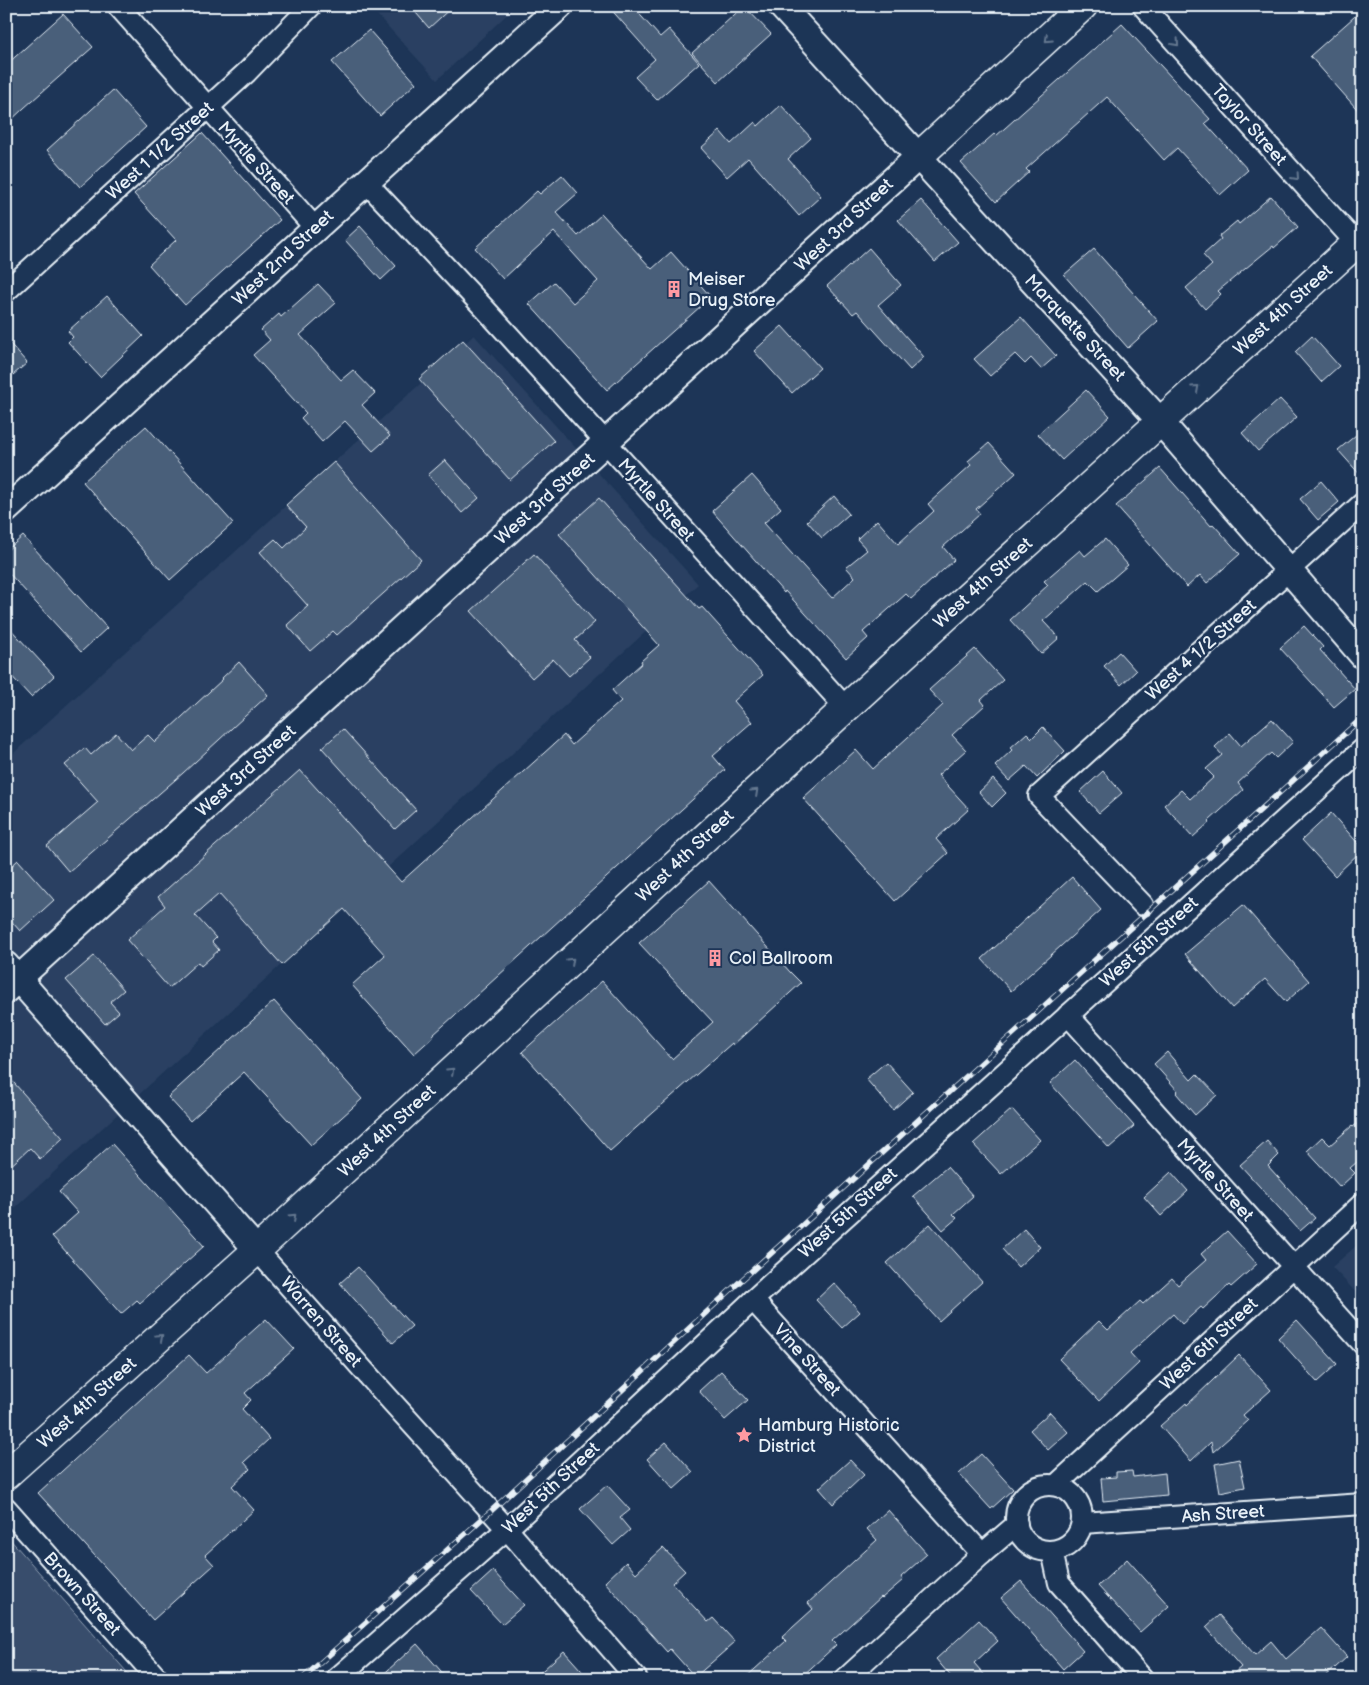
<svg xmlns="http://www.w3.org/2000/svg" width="1369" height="1685" viewBox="0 0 1369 1685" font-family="'Balsamiq Sans',sans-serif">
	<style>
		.built { fill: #2a4162 }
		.green { fill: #374d6c; stroke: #909fb2 }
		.building { fill: #495e7a; stroke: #e8f1f8 }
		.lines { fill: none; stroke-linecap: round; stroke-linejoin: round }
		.minor-casing { stroke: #e8f1f8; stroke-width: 24 }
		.tertiary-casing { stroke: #e8f1f8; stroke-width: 29 }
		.secondary-casing { stroke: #e8f1f8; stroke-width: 31 }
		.minor { stroke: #1d3557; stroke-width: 20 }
		.tertiary { stroke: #1d3557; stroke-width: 25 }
		.secondary { stroke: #1d3557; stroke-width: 28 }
		.rail-casing { stroke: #e8f1f8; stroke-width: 5.5 }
		.rail { stroke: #1d3557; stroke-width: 4; stroke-dasharray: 11; stroke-linecap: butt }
		.oneway { stroke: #64778f }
		.labels { text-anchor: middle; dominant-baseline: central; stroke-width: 4.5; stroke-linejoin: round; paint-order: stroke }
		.street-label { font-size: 18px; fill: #e8f1f8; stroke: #1d3557 }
		.poi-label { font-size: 18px; fill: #e8f1f8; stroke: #1d3557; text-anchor: start }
	</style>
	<rect width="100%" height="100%" fill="#1d3557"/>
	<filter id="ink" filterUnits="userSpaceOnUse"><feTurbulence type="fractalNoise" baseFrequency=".02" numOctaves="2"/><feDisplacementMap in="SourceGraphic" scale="10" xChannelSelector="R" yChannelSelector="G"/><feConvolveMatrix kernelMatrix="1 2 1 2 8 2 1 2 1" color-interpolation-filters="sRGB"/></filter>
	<g filter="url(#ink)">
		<g class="built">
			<path d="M369,6H516L437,80Z"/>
			<path d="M474,335L698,584L6,1216V760Z"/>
			<path d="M1363,1240V1300L1332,1267Z"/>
		</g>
		<path class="green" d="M6,1536L8,1537L133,1679H6Z"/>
		<g class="building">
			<path d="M410,6H453L429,28Z"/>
			<path d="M608,6H632L660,37L669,29L699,63L657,100L635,77L655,59Z"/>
			<path d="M744,6L771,34L718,82L692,53Z"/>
			<path d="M1363,9V116L1310,56Z"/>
			<path d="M63,14L93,47L24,108L6,125V65Z"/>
			<path d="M1122,24L1210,119L1205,123L1248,170L1220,195L1177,148L1164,160L1107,97L1026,169L1029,172L996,202L961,163L994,134L996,136Z"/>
			<path d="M369,30L416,83L380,116L332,62Z"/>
			<path d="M113,90L146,127L80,187L47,150Z"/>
			<path d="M781,105L811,138L788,159L821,196L799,216L748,158L727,177L701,148L720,131L731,144L755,122L758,126Z"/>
			<path d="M202,133L280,220L185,305L149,265L176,240L134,194Z"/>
			<path d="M562,175L578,193L556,212L578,236L602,214L652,269L671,252L711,297L607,390L529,304L554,282L573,303L598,281L554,232L503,279L475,248L537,191L540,194Z"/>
			<path d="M1271,196L1298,227L1274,248L1273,246L1218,291L1221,294L1205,309L1186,288L1212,265L1203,255L1221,239L1219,236L1237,221L1239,224Z"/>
			<path d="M921,200L958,242L935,262L898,220Z"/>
			<path d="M360,226L396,266L381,280L345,240Z"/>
			<path d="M869,248L901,285L878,305L924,357L910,370L857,311L853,314L827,286Z"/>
			<path d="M1094,249L1158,321L1128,348L1064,275Z"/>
			<path d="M318,284L336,303L300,335L341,380L353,370L375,393L362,405L390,436L373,451L345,421L322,442L301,418L306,413L253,355L270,340L261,330L279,314L281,317Z"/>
			<path d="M107,296L143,336L100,377L68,342L73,337L68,331Z"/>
			<path d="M1021,317L1056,356L1041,369L1031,358L1025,364L1015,354L990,376L974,359Z"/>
			<path d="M782,326L820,368L792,393L754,351Z"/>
			<path d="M1312,336L1339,366L1321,382L1295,352Z"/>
			<path d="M6,339L27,363L6,381Z"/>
			<path d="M463,340L554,441L510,480L419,379Z"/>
			<path d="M1086,390L1110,416L1062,460L1038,434Z"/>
			<path d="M1280,399L1297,417L1258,451L1242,433Z"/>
			<path d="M146,426L233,523L170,580L83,482Z"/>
			<path d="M1356,435L1363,442V478L1338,450Z"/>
			<path d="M989,443L1016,473L976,509L980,514L943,547L954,560L911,599L906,594L863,632L868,638L846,658L785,591L784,593L712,511L752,475L781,508L764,523L832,598L855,577L846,567L867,550L857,539L877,520L898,544L934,511L928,504L971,465L968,461Z"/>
			<path d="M445,460L479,498L462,513L428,475Z"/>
			<path d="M334,462L421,560L337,635L333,631L310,651L287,625L308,606L260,552L275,539L284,548L306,527L286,505Z"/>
			<path d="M1160,468L1211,526L1213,524L1240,554L1207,583L1200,575L1187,587L1116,506Z"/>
			<path d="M1321,481L1339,502L1318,520L1300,499Z"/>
			<path d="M834,496L849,514L822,538L807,521Z"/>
			<path d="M599,498L699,609L702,607L763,675L734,701L752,722L713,756L725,770L433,1035L434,1036L414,1054L352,985L385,955L344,909L282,965L219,894L195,915L216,938L212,942L219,950L201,966L198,962L169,988L127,940L165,906L158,897L300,770L401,882L564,735L572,745L621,701L612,690L642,663L641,661L659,645L559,534Z"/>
			<path d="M23,536L107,628L81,652L6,570V551Z"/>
			<path d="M1105,539L1128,565L1098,591L1088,581L1043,621L1059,638L1041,654L1010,620L1048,585L1044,581L1080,550L1085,556Z"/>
			<path d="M534,554L595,622L575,640L590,657L569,676L553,659L532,678L471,611Z"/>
			<path d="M6,624L54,676L31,697L6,670Z"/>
			<path d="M1304,626L1323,647L1320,650L1355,689L1334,707L1280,648Z"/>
			<path d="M975,649L1003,680L981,700L985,705L952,735L966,750L938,775L969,809L936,839L948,853L895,901L803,798L856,750L873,769L943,705L929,690Z"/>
			<path d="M1119,652L1136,671L1121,685L1104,666Z"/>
			<path d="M239,662L268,695L183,773L69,872L47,846L98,802L65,765L85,748L91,755L116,733L131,750L148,735L155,742L223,679L222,678Z"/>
			<path d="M1272,719L1293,742L1276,758L1271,753L1238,783L1243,790L1209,821L1210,822L1193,837L1164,805L1181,790L1190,799L1214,777L1206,769L1222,755L1215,747L1230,733L1241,746Z"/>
			<path d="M1043,727L1065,751L1037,778L1026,766L1009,781L995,766L1012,750L1010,748L1027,733L1032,738Z"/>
			<path d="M343,729L416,810L395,829L322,748Z"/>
			<path d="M1103,771L1122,793L1099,813L1080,792Z"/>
			<path d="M993,779L1006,793L992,807L979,792Z"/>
			<path d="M1331,813L1363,849L1335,876L1302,840Z"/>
			<path d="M18,860L54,900L20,931L6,915V871Z"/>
			<path d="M1072,877L1101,910L1011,991L982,959Z"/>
			<path d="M709,881L790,972L801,983L733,1045L732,1043L610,1151L522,1052L602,981L672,1059L713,1022L639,943Z"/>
			<path d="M1243,905L1309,981L1286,1002L1265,979L1232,1008L1185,954Z"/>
			<path d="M94,956L124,990L110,1002L119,1012L105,1024L66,980Z"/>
			<path d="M274,1001L362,1099L311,1145L244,1072L190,1121L168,1097Z"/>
			<path d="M1167,1052L1191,1080L1197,1074L1217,1095L1195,1115L1176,1093L1178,1091L1154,1064Z"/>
			<path d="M1075,1060L1134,1126L1109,1148L1050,1083Z"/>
			<path d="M886,1062L913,1092L893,1110L866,1079Z"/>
			<path d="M6,1074L63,1138L40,1159L30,1148L6,1170Z"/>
			<path d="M1012,1109L1040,1140L1001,1174L973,1144Z"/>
			<path d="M1363,1119V1157L1350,1168L1355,1173L1340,1187L1307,1151L1322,1137L1330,1145L1352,1126L1353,1127Z"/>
			<path d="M1267,1141L1279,1155L1268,1166L1315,1218L1300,1231L1240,1165Z"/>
			<path d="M112,1144L204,1246L140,1303L137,1300L121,1314L52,1236L78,1213L59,1192Z"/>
			<path d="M947,1167L973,1196L953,1214L957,1218L943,1230L913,1196Z"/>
			<path d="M1171,1172L1188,1191L1161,1216L1144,1197Z"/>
			<path d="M930,1224L982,1282L939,1321L887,1263Z"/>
			<path d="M1024,1229L1040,1247L1018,1267L1002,1249Z"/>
			<path d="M1227,1231L1257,1264L1231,1287L1229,1285L1203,1309L1201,1307L1182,1324L1173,1314L1130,1353L1139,1363L1099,1401L1059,1359L1099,1321L1108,1330L1140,1301L1143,1304L1172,1278L1178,1285L1206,1260L1201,1254Z"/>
			<path d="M358,1267L412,1326L393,1343L340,1283Z"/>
			<path d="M834,1283L860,1312L842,1328L816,1300Z"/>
			<path d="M266,1319L294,1349L245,1393L251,1400L242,1409L269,1439L244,1462L250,1469L232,1486L254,1510L205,1555L214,1565L153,1620L38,1493L189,1355L206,1373Z"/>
			<path d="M1297,1320L1337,1364L1317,1382L1278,1338Z"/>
			<path d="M1239,1355L1271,1390L1243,1415L1248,1421L1213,1452L1211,1442L1191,1461L1160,1426L1186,1403L1187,1405Z"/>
			<path d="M721,1371L748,1400L725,1420L699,1391Z"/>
			<path d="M1050,1412L1068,1432L1048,1450L1030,1430Z"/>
			<path d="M666,1442L693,1472L674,1489L647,1459Z"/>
			<path d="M981,1454L1013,1489L991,1509L959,1474Z"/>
			<path d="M1239,1459L1245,1487L1220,1492L1215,1464Z"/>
			<path d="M850,1460L864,1475L833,1504L819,1488Z"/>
			<path d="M1132,1471L1133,1477L1165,1473L1167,1495L1103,1501L1101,1478L1116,1477V1472Z"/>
			<path d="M607,1485L630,1510L620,1518L630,1530L613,1545L580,1509Z"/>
			<path d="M888,1510L927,1554L901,1577L903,1580L882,1598L881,1597L832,1641L836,1645L799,1679H744L786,1641L782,1637L813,1609L808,1603L877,1540L867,1529Z"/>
			<path d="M663,1548L685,1571L672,1583L708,1622L713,1618L735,1642L695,1677L670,1649L667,1652L605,1582L626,1562L636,1573Z"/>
			<path d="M1127,1559L1169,1606L1140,1632L1098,1586Z"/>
			<path d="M493,1571L524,1605L502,1624L471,1591Z"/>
			<path d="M1021,1581L1083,1651L1063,1669L1001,1598Z"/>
			<path d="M1219,1615L1255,1655L1271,1641L1286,1659L1321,1628L1347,1657L1323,1679H1227L1241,1667L1206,1627Z"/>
			<path d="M979,1620L998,1641L974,1663L988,1679H953L936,1659Z"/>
			<path d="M417,1644L448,1679H378Z"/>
			<path d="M564,1651L589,1679H533Z"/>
		</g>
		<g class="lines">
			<g class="minor-casing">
				<g id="minor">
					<path d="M118,6L316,229"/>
					<path d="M1143,6L1356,243"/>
					<path d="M366,182L486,310L846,708"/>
					<path d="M6,291L247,72L311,6"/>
					<path d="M1143,905L1039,796L1363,503"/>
					<path d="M1068,1015L1363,1344"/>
					<path d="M257,1250L374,1382L507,1529L637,1679"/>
					<path d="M753,1300L982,1554"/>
					<circle cx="1049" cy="1518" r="33"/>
					<path d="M1056,1485L1363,1203"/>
					<path d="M6,1508L158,1679"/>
					<path d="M1082,1523L1363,1504"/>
					<path d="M1052,1551L1059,1583L1143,1679"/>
					<path d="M336,1679L507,1529L753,1300L1363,749"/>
					<path d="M845,1679L982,1554L1017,1524"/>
				</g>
			</g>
			<g class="tertiary-casing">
				<g id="tertiary">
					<path d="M781,6L1160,421L1363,656"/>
					<path d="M6,510L560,6"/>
					<path d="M6,965L257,1250"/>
					<path d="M6,990L919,156"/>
				</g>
			</g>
			<g class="secondary-casing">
				<g id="secondary">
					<path d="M919,156L1083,6"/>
					<path d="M6,1475L257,1250L846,708L1363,237"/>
				</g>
			</g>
			<use href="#minor" class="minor"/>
			<use href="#tertiary" class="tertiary"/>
			<use href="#secondary" class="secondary"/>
			<g class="rail-casing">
				<path id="rail" d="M302,1679L491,1511L735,1286L1363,717"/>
			</g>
			<use href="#rail" class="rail"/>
		</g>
		<defs><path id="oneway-chevron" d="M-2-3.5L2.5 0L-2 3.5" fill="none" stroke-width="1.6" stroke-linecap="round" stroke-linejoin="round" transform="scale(1.25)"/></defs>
		<g class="oneway">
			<use href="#oneway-chevron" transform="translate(1048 39) rotate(137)"/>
			<use href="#oneway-chevron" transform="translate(1176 43) rotate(48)"/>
			<use href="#oneway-chevron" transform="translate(1296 177) rotate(48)"/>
			<use href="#oneway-chevron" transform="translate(1196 388) rotate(-42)"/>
			<use href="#oneway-chevron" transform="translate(755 792) rotate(-43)"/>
			<use href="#oneway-chevron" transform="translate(571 961) rotate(-43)"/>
			<use href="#oneway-chevron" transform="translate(451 1071) rotate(-43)"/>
			<use href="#oneway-chevron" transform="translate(293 1217) rotate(-43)"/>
			<use href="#oneway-chevron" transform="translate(160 1337) rotate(-42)"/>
		</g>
	</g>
	<defs>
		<g id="building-bare" transform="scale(1.35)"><path d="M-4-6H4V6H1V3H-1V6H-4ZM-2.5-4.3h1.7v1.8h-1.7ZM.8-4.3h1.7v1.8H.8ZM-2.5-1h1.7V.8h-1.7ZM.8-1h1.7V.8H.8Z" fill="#ff9aa2" stroke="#1d3557" stroke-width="2.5" paint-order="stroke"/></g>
		<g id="sight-bare" transform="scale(1.35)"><path d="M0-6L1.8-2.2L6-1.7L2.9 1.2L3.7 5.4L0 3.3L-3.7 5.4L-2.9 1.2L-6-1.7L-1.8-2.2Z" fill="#ff9aa2" stroke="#1d3557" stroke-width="2.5" paint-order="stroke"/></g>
	</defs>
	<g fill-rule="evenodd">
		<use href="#building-bare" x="674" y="289"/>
		<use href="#building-bare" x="715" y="958"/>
		<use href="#sight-bare" x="744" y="1435"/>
	</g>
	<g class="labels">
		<g class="street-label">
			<text transform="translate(1249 125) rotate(48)">Taylor Street</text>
			<text transform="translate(160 151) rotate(-42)">West 1 1/2 Street</text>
			<text transform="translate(256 163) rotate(48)">Myrtle Street</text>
			<text transform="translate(844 225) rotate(-43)">West 3rd Street</text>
			<text transform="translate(283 258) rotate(-43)">West 2nd Street</text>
			<text transform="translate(1283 310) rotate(-42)">West 4th Street</text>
			<text transform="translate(1075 328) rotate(47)">Marquette Street</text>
			<text transform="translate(545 499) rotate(-42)">West 3rd Street</text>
			<text transform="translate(656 500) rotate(48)">Myrtle Street</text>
			<text transform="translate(983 583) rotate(-42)">West 4th Street</text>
			<text transform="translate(1201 650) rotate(-42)">West 4 1/2 Street</text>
			<text transform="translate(246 771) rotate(-42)">West 3rd Street</text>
			<text transform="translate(685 856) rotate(-43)">West 4th Street</text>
			<text transform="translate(1149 942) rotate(-42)">West 5th Street</text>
			<text transform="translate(387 1131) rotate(-43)">West 4th Street</text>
			<text transform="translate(1215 1180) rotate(48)">Myrtle Street</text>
			<text transform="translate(848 1213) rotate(-42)">West 5th Street</text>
			<text transform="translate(321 1322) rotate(49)">Warren Street</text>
			<text transform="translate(1209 1344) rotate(-43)">West 6th Street</text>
			<text transform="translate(807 1360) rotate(48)">Vine Street</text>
			<text transform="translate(87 1403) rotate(-42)">West 4th Street</text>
			<text transform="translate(551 1488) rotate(-43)">West 5th Street</text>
			<text transform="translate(1223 1514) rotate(-4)">Ash Street</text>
			<text transform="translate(82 1594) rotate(48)">Brown Street</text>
		</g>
		<g class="poi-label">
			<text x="688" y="279">Meiser<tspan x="688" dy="21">Drug Store</tspan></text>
			<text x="729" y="958">Col Ballroom</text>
			<text x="758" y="1425">Hamburg Historic<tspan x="758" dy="21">District</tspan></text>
		</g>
	</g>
	<rect width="1369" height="1685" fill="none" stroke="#1d3557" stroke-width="25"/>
	<rect x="12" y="12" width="1344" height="1660" fill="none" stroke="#e8f1f8" stroke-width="2" filter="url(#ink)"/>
</svg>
